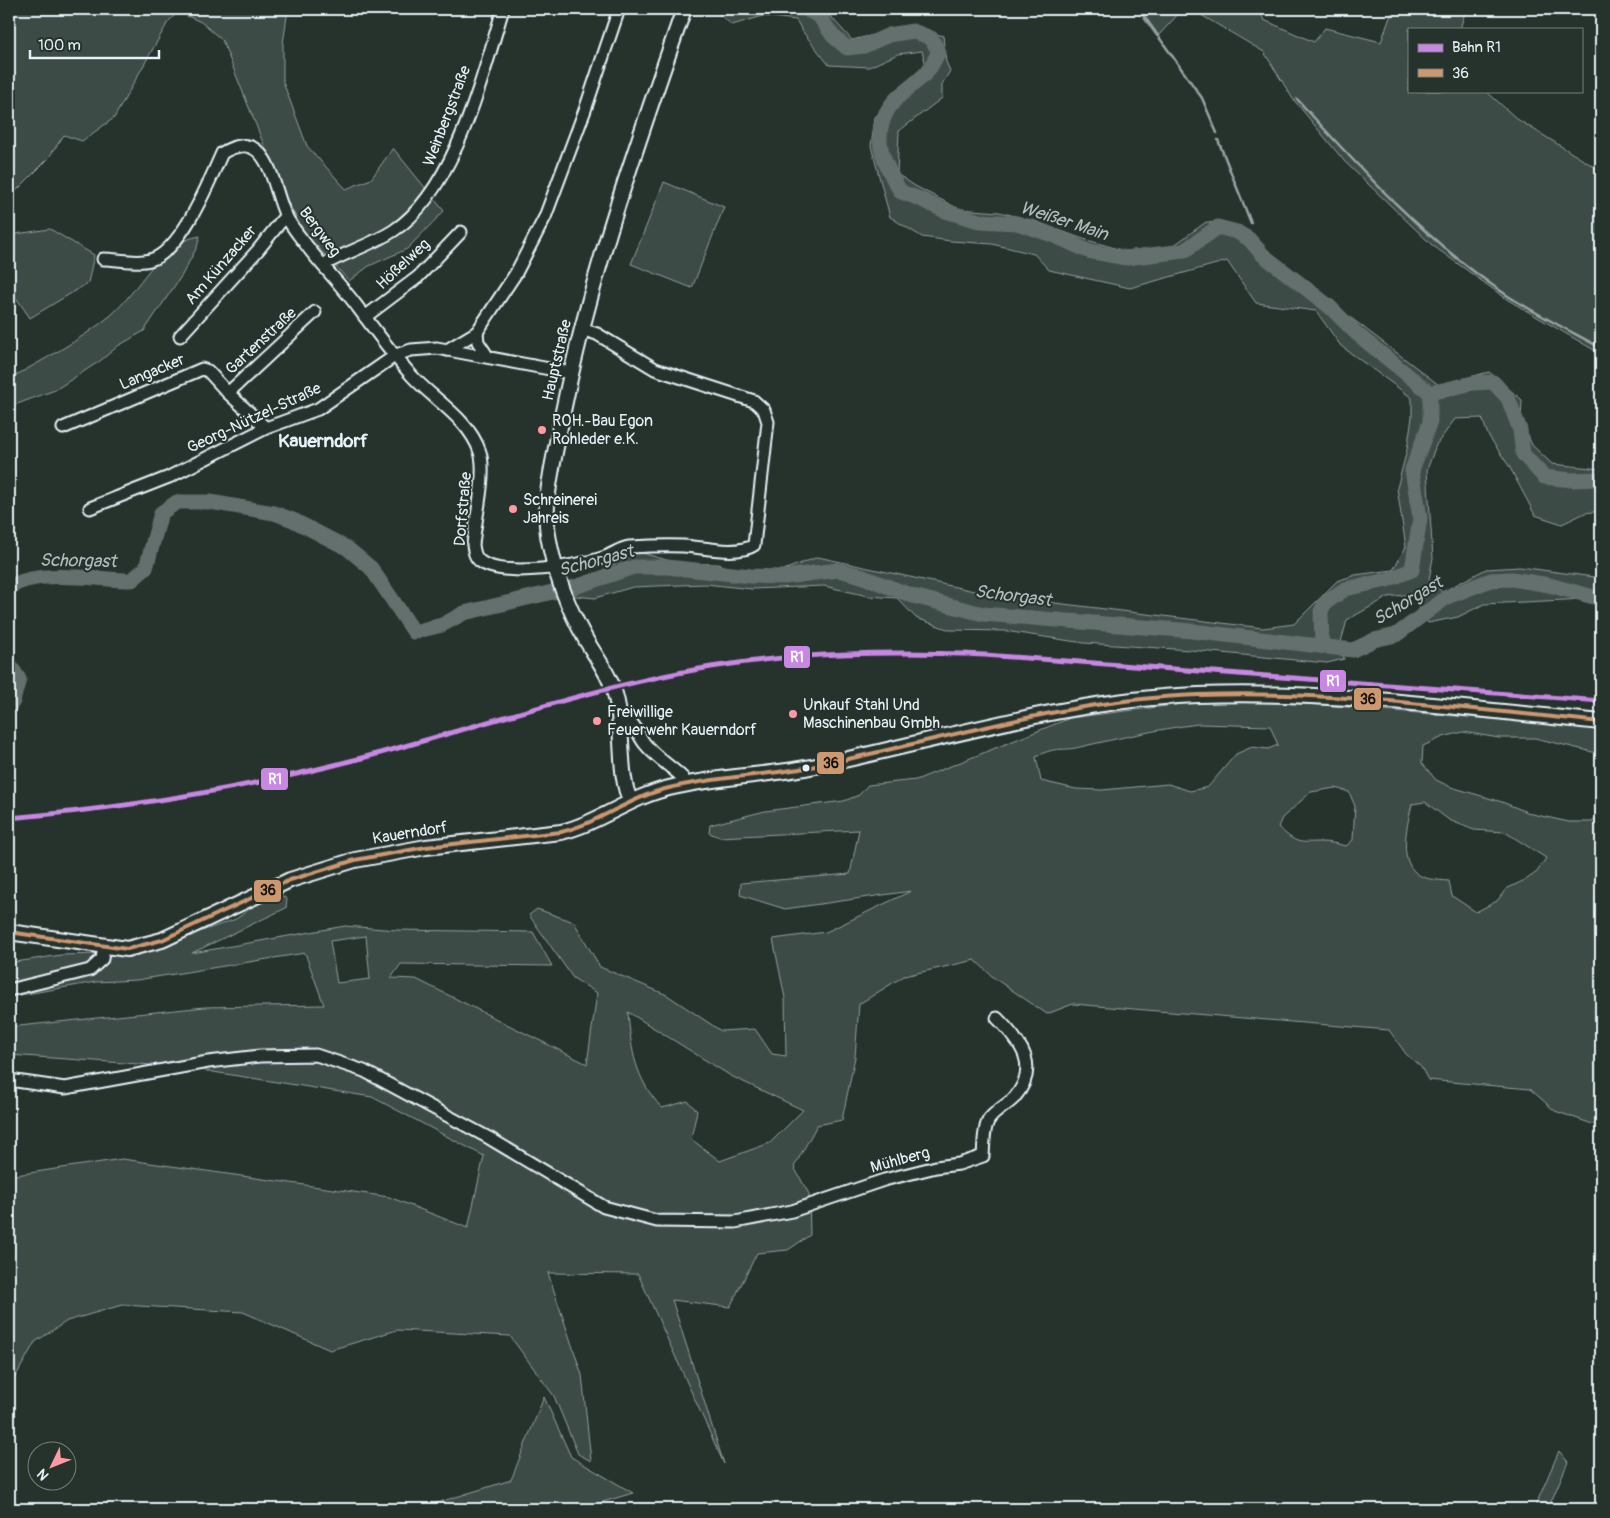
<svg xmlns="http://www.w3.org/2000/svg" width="1610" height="1518" viewBox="0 0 1610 1518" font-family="Pangolin,sans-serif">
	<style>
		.green { fill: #3e4b47; stroke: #939ea0; fill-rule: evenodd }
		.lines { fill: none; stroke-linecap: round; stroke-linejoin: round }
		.stream { stroke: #98a3a5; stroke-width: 2.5 }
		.river { stroke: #636f6d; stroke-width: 15 }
		.minor-casing { stroke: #e8f1f8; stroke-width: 15 }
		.major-casing { stroke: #e8f1f8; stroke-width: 18 }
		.minor { stroke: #26332d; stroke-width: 11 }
		.major { stroke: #26332d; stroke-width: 14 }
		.bus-1-casing { stroke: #26332d; stroke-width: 8 }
		.bus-1 { stroke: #cd976f; stroke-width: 4 }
		.rail-1-casing { stroke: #26332d; stroke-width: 9 }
		.rail-1 { stroke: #c787e3; stroke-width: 5 }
		.poi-dot { fill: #ff9aa2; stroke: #26332d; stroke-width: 2 }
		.bus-dot { fill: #e8f1f8; stroke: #26332d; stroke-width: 2 }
		.labels { text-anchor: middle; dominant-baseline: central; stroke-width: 4; stroke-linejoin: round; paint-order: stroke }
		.street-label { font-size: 16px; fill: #e8f1f8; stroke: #26332d }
		.poi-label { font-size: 16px; fill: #e8f1f8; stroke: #26332d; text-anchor: start }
		.water-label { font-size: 18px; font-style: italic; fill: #b3bdc0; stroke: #26332d }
		.quarter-label { font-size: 19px; font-weight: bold; fill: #e8f1f8; stroke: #26332d }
		.line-badge { stroke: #26332d; stroke-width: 2 }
		.badge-label { font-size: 14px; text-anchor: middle; font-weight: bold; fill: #fff }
		.pale-badge-label { font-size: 14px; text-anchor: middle; font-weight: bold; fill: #111 }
	</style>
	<rect width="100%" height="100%" fill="#26332d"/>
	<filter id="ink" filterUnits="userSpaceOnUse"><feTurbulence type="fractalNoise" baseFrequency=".02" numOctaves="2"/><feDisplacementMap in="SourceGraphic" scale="10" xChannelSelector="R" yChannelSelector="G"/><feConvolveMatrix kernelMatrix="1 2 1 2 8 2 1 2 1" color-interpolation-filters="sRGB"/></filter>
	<g filter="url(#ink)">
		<g class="green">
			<path d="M9,9H288L283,44V82L307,146L346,189L371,179L393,148L444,211L407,249L369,266L349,281L303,231L282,190L222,40L201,22L178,12L168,22L114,118L82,141L64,135L47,160L9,198Z"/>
			<path d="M719,9H818L831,17L852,40L912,26L943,36L946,62L950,71L942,84V98L899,131L897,174L915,186L959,209L999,212L1035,221L1080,238L1125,251L1173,246L1206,222L1241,226L1304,282L1439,385L1489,372L1522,400L1521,420L1532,445L1552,464L1601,469V511L1585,513L1562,524L1535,515L1509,466L1488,435L1482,418L1455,419L1436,445L1427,470L1433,558L1429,579L1442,592L1486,569L1520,567L1601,578V605L1585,599L1484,604L1458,617L1428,623L1412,594L1388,597L1347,620L1341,642L1344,659L1327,663L1190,650L1084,643L1005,631L950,630L916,618L897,598L868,596L824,586L752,589L705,584L633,587L595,598L567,595L563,583H577L639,552L677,563L718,564L735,570L778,572L818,557L997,596L1263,628L1294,624L1337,581L1355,575L1393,570L1406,547L1397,488L1407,450L1412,417V398L1341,346L1316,311L1256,303L1227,261L1130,288L1049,270L1034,254L992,244L951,241L922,237L890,217L871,146L875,117L926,65L922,51L898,54L869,67L829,65L803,32L796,20L763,16L732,25L719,14Z"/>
			<path d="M1137,9H1183L1157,37Z"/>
			<path d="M1191,9H1258L1264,20L1314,42L1325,28L1381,42L1393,9H1466L1460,29H1409V91H1486L1517,119L1601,171V354L1508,300L1432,245L1345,162L1293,99L1264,52Z"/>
			<path d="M664,182L724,207L692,288L631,264Z"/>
			<path d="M50,229L94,255L88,283L30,318L9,287V235Z"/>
			<path d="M200,236L197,247L182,275L144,331L118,346L100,361L55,390L9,407V379C43,360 79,341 110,316C140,291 157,243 200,236Z"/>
			<path d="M1214,700L1321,705L1601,728V754L1535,738H1499L1463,732L1443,737L1423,746L1422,763L1436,780L1451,787L1502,802L1532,814L1569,822H1592L1601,815V1127L1555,1111L1530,1089L1428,1080L1421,1067L1406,1054L1389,1030L1073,1004L1047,1014L994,978L975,960L904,976L859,1004L855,1057L842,1120L817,1125L794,1167L809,1194L810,1235L788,1250L757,1253L730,1307L672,1300L724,1464L638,1274L548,1273L582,1375L591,1461L578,1454L554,1396L510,1336L397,1330L330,1350L243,1312L122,1305L67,1321L35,1342L9,1388V1176L122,1159L389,1197L468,1228L484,1156L372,1097L181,1067L9,1055V1027L205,1007L324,1005L305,953L137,980L96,982L9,997V963L61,955L140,953L236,919L274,891L287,899L286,908L192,953L345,926L397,930L533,932L552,966L401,964L391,978L416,979L587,1064L597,993L573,978L529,915L537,909L574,922L600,967L667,995L721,1031L755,1029L772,1054L786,1056L785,998L773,939L826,932L911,891L785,909L740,895L741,883L850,874L859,830L720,837L709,833L710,825L765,811L844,801L859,795L868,785L916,780L1070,718ZM1198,724L1270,726L1278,745L1268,749L1252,747L1236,754L1208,787L1190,791L1168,784L1102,790L1076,789L1041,781L1036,757C1057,745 1061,752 1080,747C1120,738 1158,729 1198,724ZM1335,788L1349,792L1355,806L1353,840L1346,846C1338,844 1329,842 1322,842C1297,842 1298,845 1278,827L1282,818L1311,792ZM1425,802L1449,820L1474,830L1505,832L1546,858L1537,872L1527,879L1506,889L1497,901L1476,912L1452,896L1449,881C1438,880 1423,880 1415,872C1398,857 1408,822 1412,804ZM366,936L370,979L337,983L330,941ZM628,1012L731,1076L803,1110L770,1143L720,1161L691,1139L697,1111L688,1101L662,1108C635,1079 631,1050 628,1012Z"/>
			<path d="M544,1397L571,1457L633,1493L579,1509H417L511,1480Z"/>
			<path d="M1559,1451L1568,1462L1548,1509H1534Z"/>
		</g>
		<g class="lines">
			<g class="stream">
				<path d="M1139,9L1202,98L1217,133"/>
				<path d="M1297,99C1361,170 1427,242 1508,296C1538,315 1570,331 1601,348"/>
				<path d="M1218,140L1251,223"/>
			</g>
			<g class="river">
				<path d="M805,9L819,16L833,36L847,48L864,46L889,35L913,31L931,38L939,52C935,58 932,66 927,72C918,82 905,90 895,100C868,131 882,162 901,192L920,199L945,211L979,221L1017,223L1055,236L1088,251L1126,258L1184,251L1218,227L1237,232L1249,239L1263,255L1330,307L1357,334L1430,393L1473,383L1493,382L1508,398L1520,430L1523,454L1544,477L1572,480L1601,479"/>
				<path d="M9,588C35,568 98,580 132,580L146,568L161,513L177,502H210L274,513L293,520L347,548L371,568L414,632L442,625L464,613L578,586L634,567H667L751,576L784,577L838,570L858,575L913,596L983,614L1192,631L1353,650L1374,640L1396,635L1447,597L1491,580L1512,579L1549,585L1601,599"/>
				<path d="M1322,646L1321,611L1325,603L1345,589L1387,580L1412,570L1420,518L1412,470L1430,422V393"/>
				<path d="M9,664L19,679L13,701L9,707"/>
			</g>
			<g class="minor-casing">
				<g id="minor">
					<path d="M103,259C118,259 136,264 150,260C181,252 209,182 222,153C270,124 272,189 286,216C292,228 302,239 310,250C325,269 342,286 356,305C374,329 392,354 412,376C434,400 469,419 480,452C487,474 475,520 473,545C474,552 475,558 481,562C504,578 579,566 605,557C613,554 621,548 629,547C647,546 665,545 683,546C702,547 738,556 754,545L768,422L764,410L754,401L655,369L597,334L581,329"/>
					<path d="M323,265C346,252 371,245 393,231C455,191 482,77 503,9"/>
					<path d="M365,317L418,277L461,232"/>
					<path d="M477,332L478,342L488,357"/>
					<path d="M180,336L258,250L286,215"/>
					<path d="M447,350L477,332L516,273L545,217L585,110L619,9"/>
					<path d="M228,393L315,312"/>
					<path d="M63,428L202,369L208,371L228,393L266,428"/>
					<path d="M90,508L169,477L266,428L318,409L396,355L411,350L437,348L571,373"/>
					<path d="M620,718C636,720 636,733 645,744C656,758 671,766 683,778L684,785"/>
					<path d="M9,990L90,970L102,959L104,946"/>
					<path d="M9,1080L65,1088L208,1062L260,1056L316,1055L364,1071L489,1138L604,1207L657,1221L735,1222L792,1211L884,1180L936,1167L959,1164L983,1156C984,1145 983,1131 988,1121C993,1112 1006,1106 1014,1098C1041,1067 1021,1042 997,1018"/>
				</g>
			</g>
			<g class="major-casing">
				<g id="major">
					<path d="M631,801C617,778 625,721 614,691C608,672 596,657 586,640C568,608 554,571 548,535C543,501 553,465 559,432C586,287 636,147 684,9"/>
					<path d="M9,932L127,949L162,940L290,880L355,860L426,847L561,832C599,823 630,797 669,788C717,776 767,776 816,766C942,740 1069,699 1198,695C1332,690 1467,709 1601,722"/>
				</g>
			</g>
			<use href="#minor" class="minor"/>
			<use href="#major" class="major"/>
			<g class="bus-1-casing">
				<path id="bus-1" d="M9,932L127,949L162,940L290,880L355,860L426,847L561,832C599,823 630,797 669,788C717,776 767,776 816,766C942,740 1069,699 1198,695C1332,690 1467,709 1601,722"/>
			</g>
			<use href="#bus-1" class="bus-1"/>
			<g class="rail-1-casing">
				<path id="rail-1" d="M9,818C126,808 244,789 358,759C475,728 591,687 711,667C802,652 893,651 985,655L1601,701"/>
			</g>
			<use href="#rail-1" class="rail-1"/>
		</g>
	</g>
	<g class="poi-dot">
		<circle cx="542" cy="430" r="5"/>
		<circle cx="513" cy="509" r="5"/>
		<circle cx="793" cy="714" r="5"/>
		<circle cx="597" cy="721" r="5"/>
	</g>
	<circle class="bus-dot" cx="806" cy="768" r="4.5"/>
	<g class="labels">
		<g class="street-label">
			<text transform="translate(447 116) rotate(-69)">Weinbergstraße</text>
			<text transform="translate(320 232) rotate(53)">Bergweg</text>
			<text transform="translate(403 264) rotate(-43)">Hößelweg</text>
			<text transform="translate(221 265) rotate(-49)">Am Künzacker</text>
			<text transform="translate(261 341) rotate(-43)">Gartenstraße</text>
			<text transform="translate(557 360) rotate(-77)">Hauptstraße</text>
			<text transform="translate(152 372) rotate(-23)">Langacker</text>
			<text transform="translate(254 418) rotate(-25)">Georg-Nützel-Straße</text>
			<text transform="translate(463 509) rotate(-85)">Dorfstraße</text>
			<text transform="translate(410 833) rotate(-9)">Kauerndorf</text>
			<text transform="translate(900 1160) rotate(-15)">Mühlberg</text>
		</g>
		<g class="poi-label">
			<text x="552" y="421">ROH.-Bau Egon<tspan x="552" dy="18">Rohleder e.K.</tspan></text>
			<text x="523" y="500">Schreinerei<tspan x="523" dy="18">Jahreis</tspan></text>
			<text x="803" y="705">Unkauf Stahl Und<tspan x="803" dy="18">Maschinenbau Gmbh</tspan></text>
			<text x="607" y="712">Freiwillige<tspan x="607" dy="18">Feuerwehr Kauerndorf</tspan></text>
		</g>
		<g class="water-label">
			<text transform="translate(1064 221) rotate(18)">Weißer Main</text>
			<text transform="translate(78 561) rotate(1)">Schorgast</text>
			<text transform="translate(596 561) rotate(-15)">Schorgast</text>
			<text transform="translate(1013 596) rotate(7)">Schorgast</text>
			<text transform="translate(1408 601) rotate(-31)">Schorgast</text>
		</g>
		<g class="quarter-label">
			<text x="323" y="441">Kauerndorf</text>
		</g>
	</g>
	<g class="line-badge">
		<rect x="783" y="645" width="28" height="24" rx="5" fill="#c787e3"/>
		<rect x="1319" y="669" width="28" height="24" rx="5" fill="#c787e3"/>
		<rect x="1353" y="687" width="29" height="24" rx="5" fill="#cd976f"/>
		<rect x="816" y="751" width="29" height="24" rx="5" fill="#cd976f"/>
		<rect x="260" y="767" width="29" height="24" rx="5" fill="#c787e3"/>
		<rect x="253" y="879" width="29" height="24" rx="5" fill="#cd976f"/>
	</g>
	<g class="badge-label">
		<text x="797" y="662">R1</text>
		<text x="1333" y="686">R1</text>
		<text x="275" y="784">R1</text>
	</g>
	<g class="pale-badge-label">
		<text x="1368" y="704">36</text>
		<text x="831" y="768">36</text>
		<text x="268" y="895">36</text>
	</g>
	<rect width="1610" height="1518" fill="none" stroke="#26332d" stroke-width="30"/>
	<rect x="15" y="15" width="1580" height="1488" fill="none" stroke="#e8f1f8" stroke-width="2" filter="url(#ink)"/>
	<rect x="1408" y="28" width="175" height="65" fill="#26332d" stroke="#747f7e"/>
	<rect x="1418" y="44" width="25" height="8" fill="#c787e3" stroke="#747f7e"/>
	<text x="1452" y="52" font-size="15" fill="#e8f1f8">Bahn R1</text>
	<rect x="1418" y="69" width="25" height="8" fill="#cd976f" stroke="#747f7e"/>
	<text x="1452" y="78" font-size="15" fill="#e8f1f8">36</text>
	<g transform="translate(52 1466) rotate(227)"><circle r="24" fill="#26332d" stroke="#747f7e"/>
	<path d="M0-4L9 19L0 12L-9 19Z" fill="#ff9aa2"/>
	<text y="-8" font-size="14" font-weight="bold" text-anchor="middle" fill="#e8f1f8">N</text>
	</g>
	<path d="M30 50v8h129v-8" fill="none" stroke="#e8f1f8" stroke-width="2.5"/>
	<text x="38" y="50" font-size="15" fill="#e8f1f8" stroke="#26332d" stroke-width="4" paint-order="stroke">100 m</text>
</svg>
